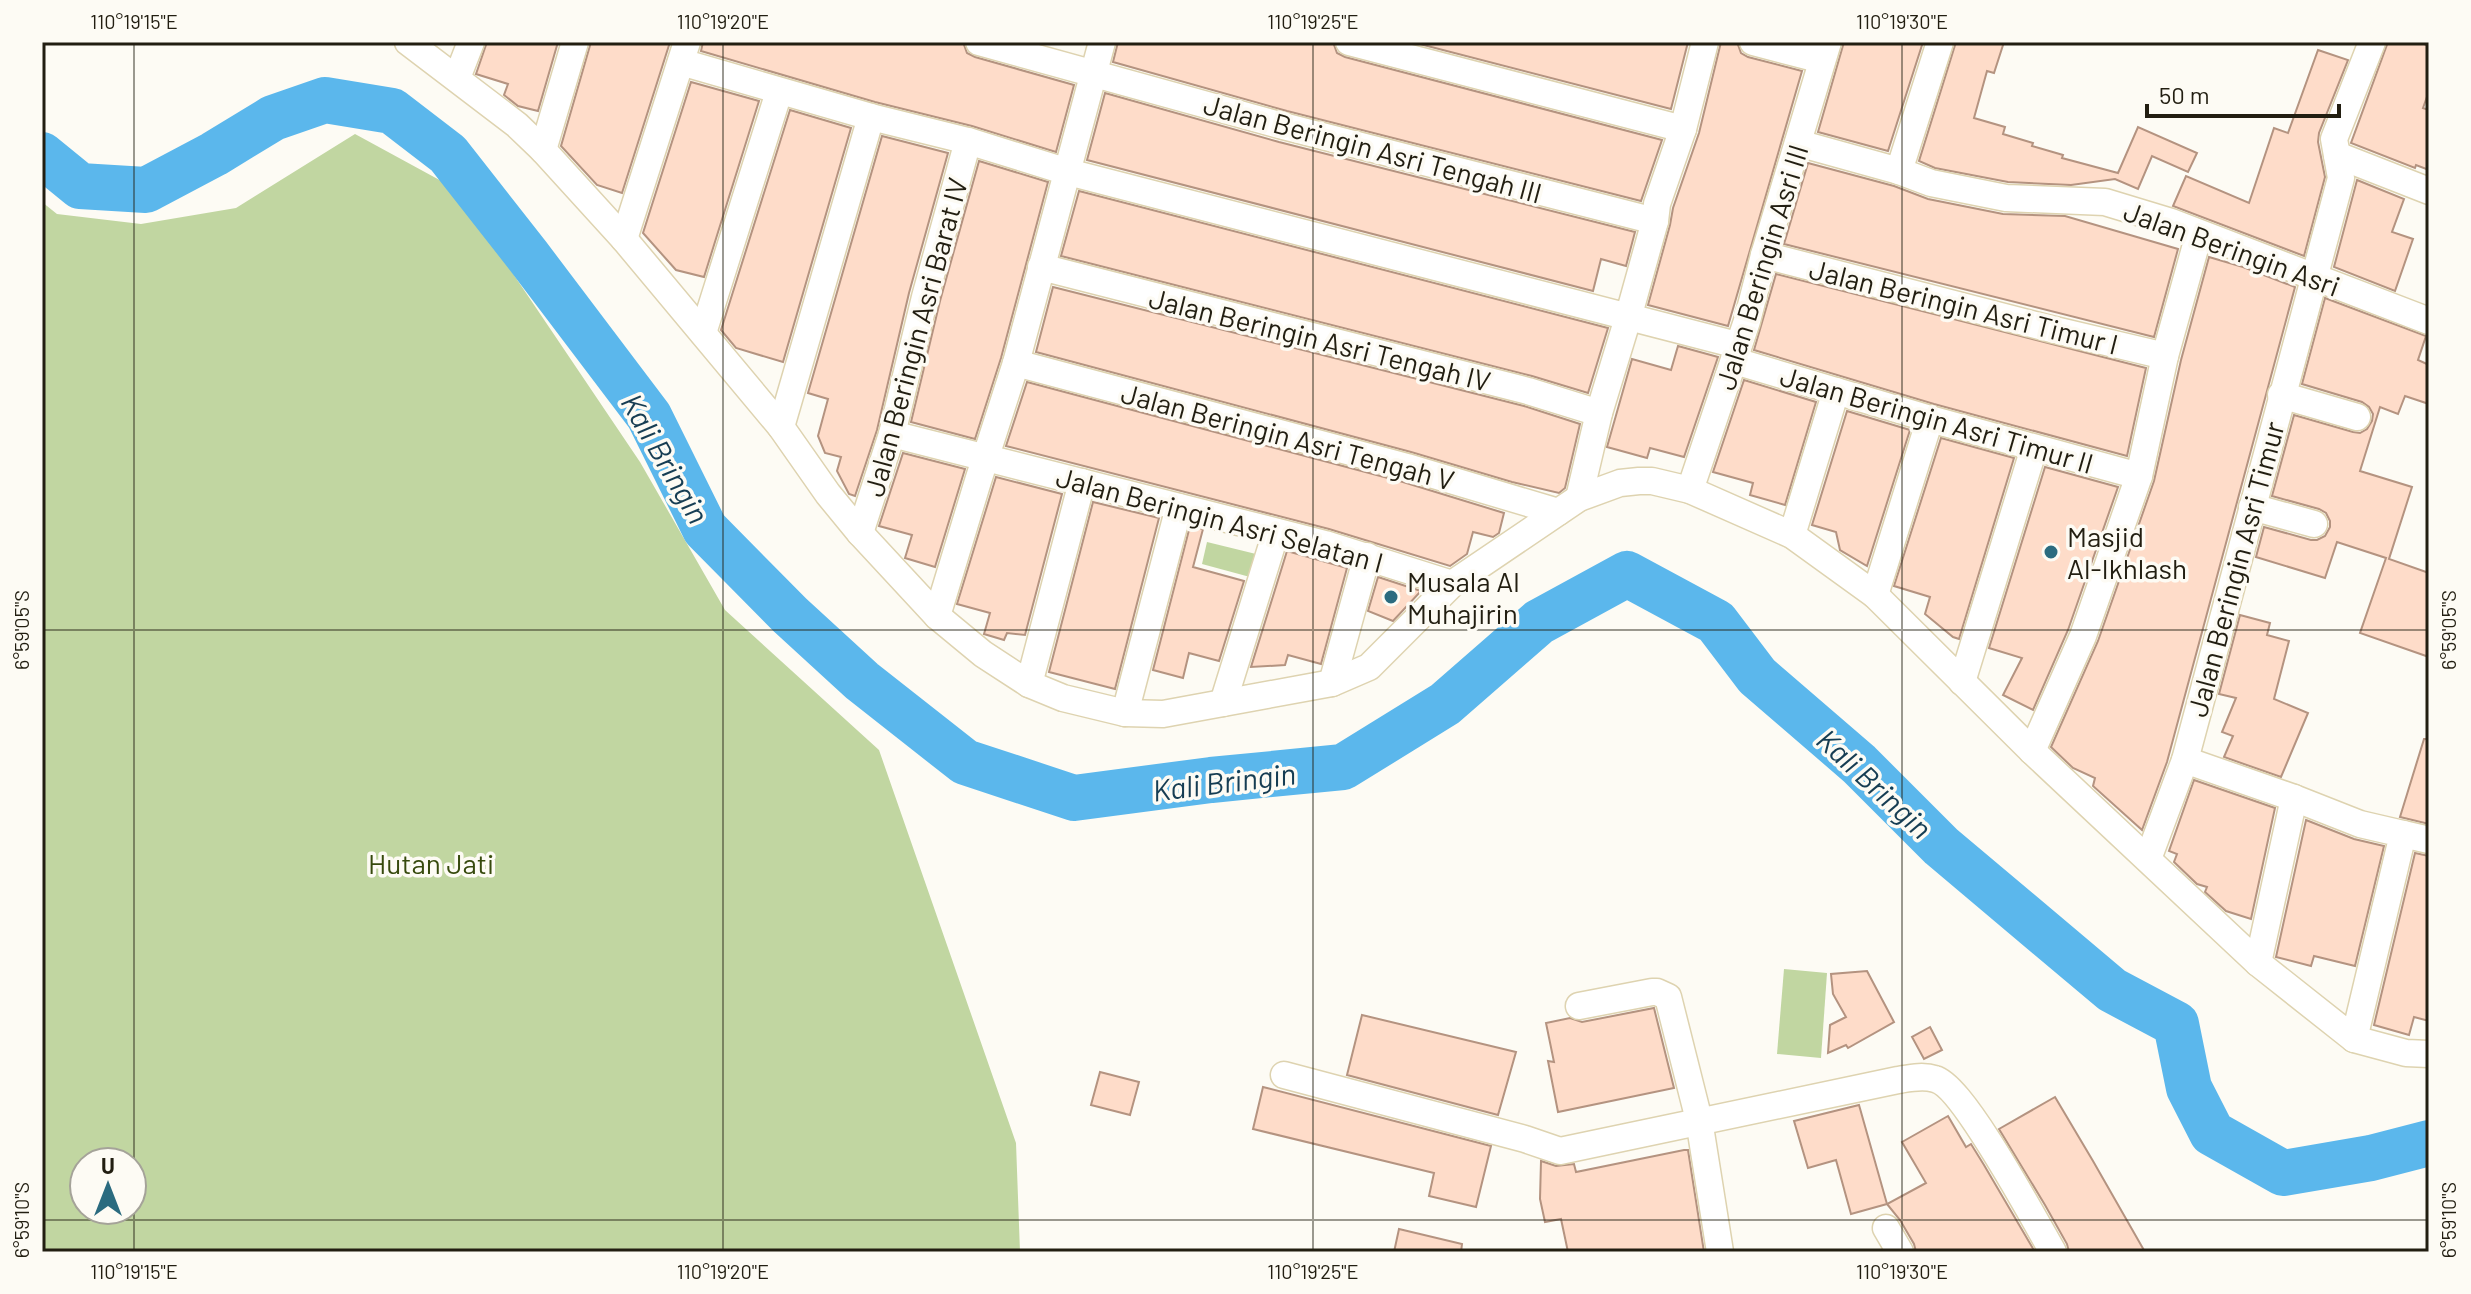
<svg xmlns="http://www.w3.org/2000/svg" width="2471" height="1294" viewBox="0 0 2471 1294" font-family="Barlow,sans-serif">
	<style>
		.green { fill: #c1d6a1; fill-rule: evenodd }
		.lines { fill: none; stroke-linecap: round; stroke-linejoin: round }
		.river { stroke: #5bb7ec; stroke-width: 46 }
		.building { fill: #fedcc9; stroke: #b49380; stroke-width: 2 }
		.minor-casing { stroke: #ded3b0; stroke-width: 29 }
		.minor { stroke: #fff; stroke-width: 26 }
		.ticks { fill: none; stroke: #221e11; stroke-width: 2; stroke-opacity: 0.45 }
		.poi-dot { fill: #2b6b7f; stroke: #fdfbf4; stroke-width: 3 }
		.labels { text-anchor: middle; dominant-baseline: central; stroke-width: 7; stroke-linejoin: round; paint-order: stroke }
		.street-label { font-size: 28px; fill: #221e11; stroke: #fdfbf4 }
		.poi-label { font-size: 28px; fill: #221e11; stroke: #fdfbf4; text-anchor: start }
		.park-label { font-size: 28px; fill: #374a0d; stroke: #fdfbf4 }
		.water-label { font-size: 30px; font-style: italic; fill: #163d53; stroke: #fdfbf4 }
		.neatline { fill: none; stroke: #221e11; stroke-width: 3 }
		.ticks-label { font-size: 20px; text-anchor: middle; fill: #221e11 }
	</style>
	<rect width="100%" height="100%" fill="#fdfbf4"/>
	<g class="green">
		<path d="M355,134L456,189L640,462L725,610L879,750L1016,1143L1020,1252H42V202L57,214L141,224L236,208ZM84,1162H132V1210H84Z"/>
		<path d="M1207,542L1256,554L1250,577L1202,564Z"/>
		<path d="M1784,969L1827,973L1821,1058L1777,1054Z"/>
	</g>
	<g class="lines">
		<path class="river" d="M42,155L80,186L146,190L214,154L273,118L325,100L392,111L448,154L528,256L649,416L705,529L790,615L862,681L965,762L1074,798L1211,780L1343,767L1445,704L1539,622L1627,574L1716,622L1757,676L1859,764L1941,846L2112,990L2176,1024L2189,1088L2212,1133L2283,1173L2371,1158L2429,1143"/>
	</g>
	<g class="building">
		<path d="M487,42H558L538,111L518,106L504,95L508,84L476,74Z"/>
		<path d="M591,42H670L622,193L597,185L561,146Z"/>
		<path d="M703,42H963L967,53L975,57L1074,85L1056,152L972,126L875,102L701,51Z"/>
		<path d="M1118,42H1333L1337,53L1345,57L1662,140L1641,201L1287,111L1113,62Z"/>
		<path d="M1412,42H1688L1671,109Z"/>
		<path d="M1721,42H1737L1741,53L1748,57L1802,71L1728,326L1648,305L1670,225L1673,208L1699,133Z"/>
		<path d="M1844,42H1923L1888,151L1818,132Z"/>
		<path d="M1956,42H2004L1994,73L1987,71L1974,118L2005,127L2003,134L2033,143L2032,146L2063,155L2062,158L2118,173L2138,127L2197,153L2188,172L2152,156L2138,189L2115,179L2071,185L2008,182L1935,168L1919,161Z"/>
		<path d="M2388,42H2419L2429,46V91L2423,108L2429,110V170L2416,165L2415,168L2351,143Z"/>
		<path d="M2318,50L2348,60L2319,133L2318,142L2325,177L2304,256L2173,206L2186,176L2249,203L2274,128L2288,133Z"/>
		<path d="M691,82L759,101L704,277L676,270L643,233Z"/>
		<path d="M1105,93L1279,142L1635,232L1626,266L1601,259L1593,291L1087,160Z"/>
		<path d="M790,110L851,128L783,362L736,348L721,330Z"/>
		<path d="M882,136L948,153L909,293L877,430L855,496L849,494L837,471L841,457L825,453L818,436L828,399L808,393Z"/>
		<path d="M979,161L1048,182L1001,358L975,439L911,422L940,301Z"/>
		<path d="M1808,163L1894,186L1928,199L2003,214L2065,216L2178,249L2154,337L1784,244Z"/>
		<path d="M2357,180L2404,199L2392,232L2413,239L2395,291L2334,267Z"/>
		<path d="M1079,191L1608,328L1588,393L1532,376L1061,256Z"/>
		<path d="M2209,257L2243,267L2295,287L2167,762L2142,830L2093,786L2095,778L2073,768L2051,747L2098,641L2154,481L2181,360Z"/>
		<path d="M1776,274L2146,368L2127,456L1934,404L1754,350Z"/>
		<path d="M1053,287L1524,406L1580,424L1565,488L1559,493L1512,482L1411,452L1036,352Z"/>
		<path d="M2325,298L2426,336L2418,360L2429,365V404L2405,396L2398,414L2380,407L2360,471L2412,487L2389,559L2429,573V657L2360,633L2386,558L2337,542L2325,578L2256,557L2264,527L2311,540H2317L2325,536L2330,527V521L2326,513L2319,509L2272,496L2294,415L2353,432L2360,433L2367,429L2372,421L2373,414L2369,407L2362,402L2302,384Z"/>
		<path d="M1678,346L1718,357L1684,457L1650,448L1647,458L1607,447L1632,359L1671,370Z"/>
		<path d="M1744,380L1816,402L1785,505L1750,495L1753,483L1713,472Z"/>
		<path d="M1027,382L1403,482L1504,513L1499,533L1493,537L1473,532L1467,554L1450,566L1329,529L1006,446Z"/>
		<path d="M1847,411L1910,430L1867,566L1840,550L1836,532L1812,525Z"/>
		<path d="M1941,438L2014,458L1959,639L1953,637L1925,614L1930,597L1894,586Z"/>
		<path d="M903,453L965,469L935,567L905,558L912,535L879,526Z"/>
		<path d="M2045,467L2118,487L2068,630L2033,710L2003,695L2022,658L1989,648Z"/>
		<path d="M996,477L1062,494L1025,635L1007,633L1004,640L984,634L990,613L957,604Z"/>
		<path d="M1093,502L1159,518L1115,689L1049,672Z"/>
		<path d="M1190,526L1203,529L1193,567L1244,581L1219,661L1189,653L1183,678L1153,670Z"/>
		<path d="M1287,551L1347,568L1321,664L1288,655L1285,665L1251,667Z"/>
		<path d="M1378,577L1421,591L1393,621L1368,611Z"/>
		<path d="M2240,615L2270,623L2267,635L2289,641L2274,699L2308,713L2281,777L2224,757L2233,736L2222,732L2236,698L2219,694Z"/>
		<path d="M2424,739H2429V824L2400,817Z"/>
		<path d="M2194,780L2275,808L2251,919L2226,911L2205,892L2207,887L2197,884L2174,862L2177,854L2169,851Z"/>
		<path d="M2306,820L2354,839L2384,846L2355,966L2314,956L2311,966L2276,957Z"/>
		<path d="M2415,853L2429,856V1021L2414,1017L2409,1035L2374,1025Z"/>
		<path d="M1867,971L1894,1022L1848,1048L1846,1045L1828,1053L1830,1025L1846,1017L1833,994L1831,974Z"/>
		<path d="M1654,1008L1674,1088L1558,1112L1548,1061L1554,1062L1546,1023L1570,1018L1582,1022Z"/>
		<path d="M1362,1015L1516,1052L1498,1115L1347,1075Z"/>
		<path d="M1930,1027L1942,1050L1924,1059L1912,1037Z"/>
		<path d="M1100,1072L1139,1082L1130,1115L1091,1105Z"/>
		<path d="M1263,1087L1491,1146L1476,1207L1429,1196L1434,1173L1253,1129Z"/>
		<path d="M2055,1097L2093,1161L2145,1252H2069L2067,1244L2045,1205L1999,1129Z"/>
		<path d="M1859,1105L1887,1204L1851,1214L1836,1160L1808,1168L1794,1121Z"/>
		<path d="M1948,1116L1966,1147L1971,1144L1984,1165L2035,1252H1916L1914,1244L1900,1220L1887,1204L1926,1183L1902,1142Z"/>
		<path d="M1684,1150H1688L1704,1252H1568L1561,1219L1545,1222L1540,1199L1541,1161L1556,1166L1574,1164L1576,1172Z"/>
		<path d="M1399,1229L1462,1244L1461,1252H1394Z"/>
	</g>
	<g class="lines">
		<g class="minor-casing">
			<g id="minor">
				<path d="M408,42L517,125L543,150L624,239L781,427L828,494L860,533L937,616L983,654L1029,684L1063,698L1125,713L1163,714L1332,683L1369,667L1452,584L1579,498L1620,483L1639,481H1652L1690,490L1792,535L1875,595L2032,751L2258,963L2354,1039L2406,1053L2429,1054"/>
				<path d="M979,42L1283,126L1655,221"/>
				<path d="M1349,42L1683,129"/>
				<path d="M1753,42L1822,60"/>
				<path d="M681,62L871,117L968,141L1068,172L1737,345"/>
				<path d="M457,78L471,42"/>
				<path d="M1798,143L1899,171L1931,183L2006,198L2105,202L2171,222L2429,321"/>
				<path d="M543,150L575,42"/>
				<path d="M2337,155L2429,191"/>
				<path d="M1899,171L1940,42"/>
				<path d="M624,239L687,42"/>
				<path d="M1764,255L2051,329L2165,356"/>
				<path d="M1041,267L1528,391L1599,413"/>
				<path d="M703,333L779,92"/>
				<path d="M1735,361L1930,419L2139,476"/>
				<path d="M1016,363L1407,467L1558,512"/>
				<path d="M2281,395L2357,417"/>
				<path d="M781,427L871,117"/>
				<path d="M892,434L1325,544L1452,584"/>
				<path d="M1690,490L1747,321L1764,255L1828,42"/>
				<path d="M1579,498L1599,413L1628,318L1655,221L1657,204L1683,129L1705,42"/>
				<path d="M2252,507L2314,524"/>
				<path d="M860,533L892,434L925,297L968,141"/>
				<path d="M1792,535L1836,391"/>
				<path d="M1875,595L1930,419"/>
				<path d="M937,616L978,481L1016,363L1102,42"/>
				<path d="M1962,682L2034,448"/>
				<path d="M1332,683L1367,556"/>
				<path d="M1029,684L1082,482"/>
				<path d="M1223,703L1276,532"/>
				<path d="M1125,713L1179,507"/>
				<path d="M2032,751L2083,636L2139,476L2165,356L2199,234"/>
				<path d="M2185,760L2294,798L2360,824L2403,834L2354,1039"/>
				<path d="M2403,834L2429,840"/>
				<path d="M2148,859L2185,760L2341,178L2334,139L2372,42"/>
				<path d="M2258,963L2294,798"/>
				<path d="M1579,1006L1652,992H1657L1668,997L1699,1120L1720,1252"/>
				<path d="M1284,1075L1525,1139L1560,1151L1898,1080C1910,1078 1923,1075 1935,1079C1963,1086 2035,1221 2053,1252"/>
				<path d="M1886,1228L1900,1252"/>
			</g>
		</g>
		<use href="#minor" class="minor"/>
	</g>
	<path class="ticks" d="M134,42V1252M723,42V1252M1313,42V1252M1902,42V1252M42,630H2429M42,1220H2429"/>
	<g class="poi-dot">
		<circle cx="2051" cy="552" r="8"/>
		<circle cx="1391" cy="597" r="8"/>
	</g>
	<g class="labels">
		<g class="street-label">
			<text transform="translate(1373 148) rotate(15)">Jalan Beringin Asri Tengah III</text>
			<text transform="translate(2232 248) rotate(20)">Jalan Beringin Asri</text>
			<text transform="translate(1761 267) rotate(-73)">Jalan Beringin Asri III</text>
			<text transform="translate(1964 306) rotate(14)">Jalan Beringin Asri Timur I</text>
			<text transform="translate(915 337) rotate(-75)">Jalan Beringin Asri Barat IV</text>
			<text transform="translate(1320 339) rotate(14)">Jalan Beringin Asri Tengah IV</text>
			<text transform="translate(1937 419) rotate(16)">Jalan Beringin Asri Timur II</text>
			<text transform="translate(1288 436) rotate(15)">Jalan Beringin Asri Tengah V</text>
			<text transform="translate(1220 519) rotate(15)">Jalan Beringin Asri Selatan I</text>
			<text transform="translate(2235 569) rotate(-75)">Jalan Beringin Asri Timur</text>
		</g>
		<g class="poi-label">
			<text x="2067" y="536">Masjid<tspan x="2067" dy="32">Al-Ikhlash</tspan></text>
			<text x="1407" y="581">Musala Al<tspan x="1407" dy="32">Muhajirin</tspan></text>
		</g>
		<g class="park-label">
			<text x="431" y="863">Hutan Jati</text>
		</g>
		<g class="water-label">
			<text transform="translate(666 458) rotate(60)">Kali Bringin</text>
			<text transform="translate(1224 781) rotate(-7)">Kali Bringin</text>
			<text transform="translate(1875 783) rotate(43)">Kali Bringin</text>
		</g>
	</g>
	<rect width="2471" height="1294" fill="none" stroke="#fdfbf4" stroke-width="88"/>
	<g transform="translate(108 1186)"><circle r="38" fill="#fdfbf4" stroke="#a5a399" stroke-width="2"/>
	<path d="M0-6L14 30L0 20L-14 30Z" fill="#2b6b7f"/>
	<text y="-12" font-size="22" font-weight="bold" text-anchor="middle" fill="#221e11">U</text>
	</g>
	<path d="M2147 104v12h192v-12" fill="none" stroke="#221e11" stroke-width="4"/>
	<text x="2159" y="104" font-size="24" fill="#221e11" stroke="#fdfbf4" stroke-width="6" paint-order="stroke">50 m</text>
	<rect x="44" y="44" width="2383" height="1206" class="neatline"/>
	<g class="ticks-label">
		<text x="134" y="29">110°19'15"E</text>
		<text x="723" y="29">110°19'20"E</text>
		<text x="1313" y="29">110°19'25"E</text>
		<text x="1902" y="29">110°19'30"E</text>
		<text transform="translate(22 630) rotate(-90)" y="7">6°59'05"S</text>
		<text transform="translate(2449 630) rotate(-90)" y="7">6°59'05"S</text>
		<text transform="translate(22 1220) rotate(-90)" y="7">6°59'10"S</text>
		<text transform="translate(2449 1220) rotate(-90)" y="7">6°59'10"S</text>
		<text x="134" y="1279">110°19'15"E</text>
		<text x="723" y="1279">110°19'20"E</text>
		<text x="1313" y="1279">110°19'25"E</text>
		<text x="1902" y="1279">110°19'30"E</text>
	</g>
</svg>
